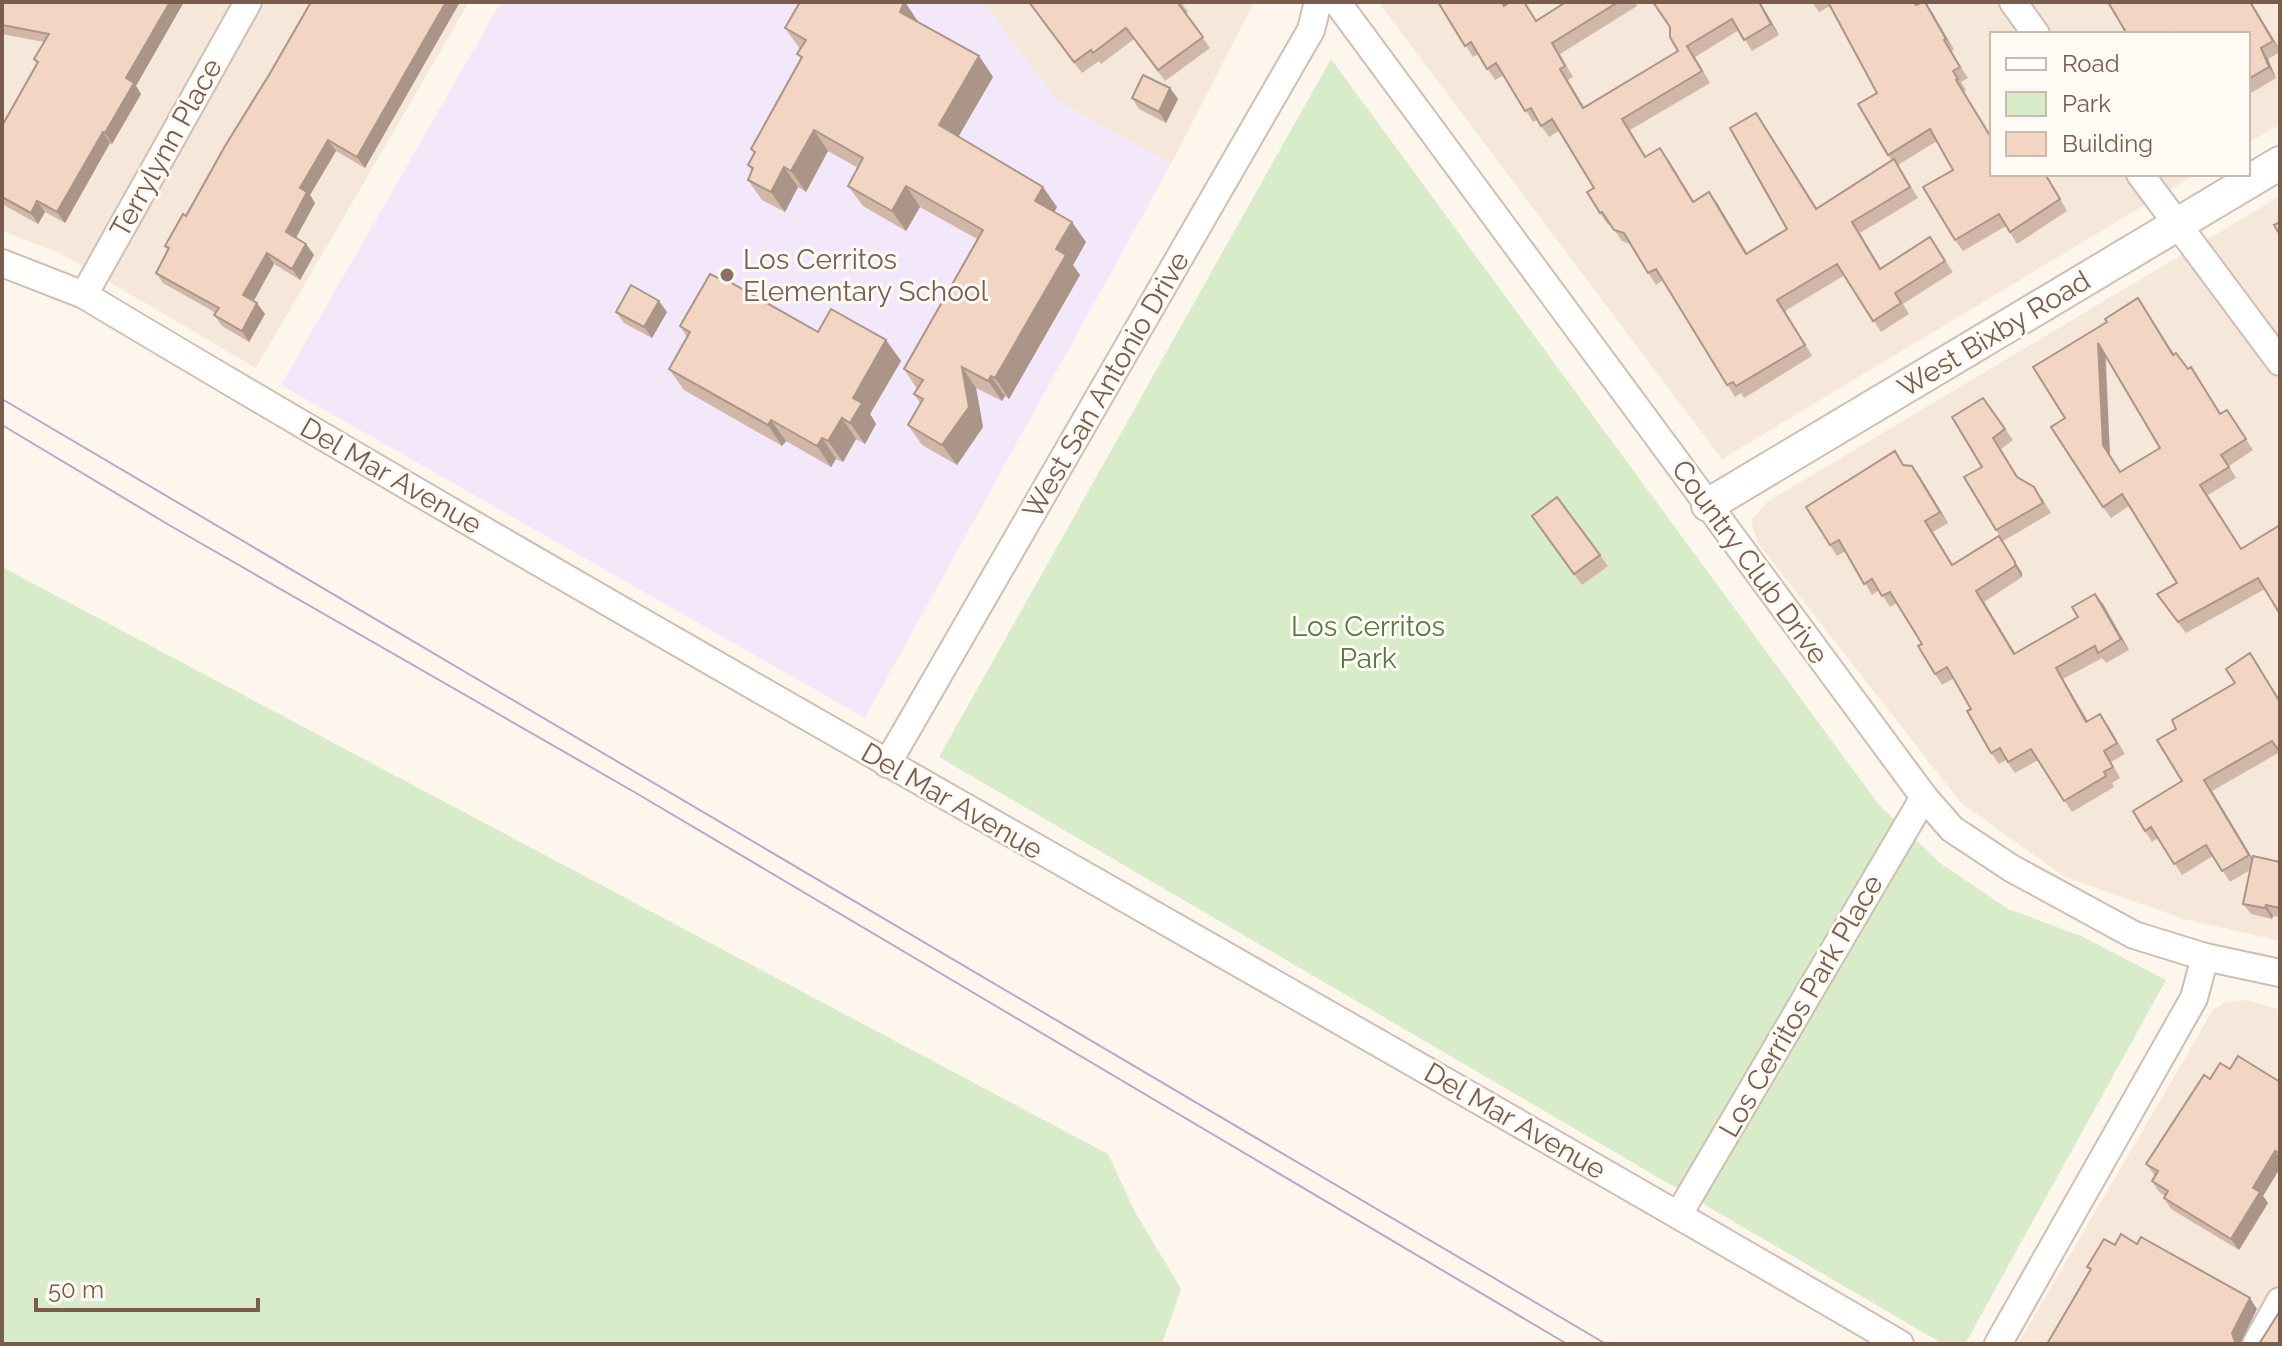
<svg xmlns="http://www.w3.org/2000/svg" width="2282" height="1346" viewBox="0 0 2282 1346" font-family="Raleway,sans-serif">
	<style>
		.residential { fill: #f5e8da }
		.education { fill: #f3e8fa }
		.green { fill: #d8ecc9 }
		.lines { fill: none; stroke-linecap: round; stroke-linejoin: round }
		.minor-casing { stroke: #d1beb0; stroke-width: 30 }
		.tertiary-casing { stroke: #d1beb0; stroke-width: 36 }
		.minor { stroke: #fff; stroke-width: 26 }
		.tertiary { stroke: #fff; stroke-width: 32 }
		.tram { stroke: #b9a8c9; stroke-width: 2 }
		.wall { fill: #d1b7a8; fill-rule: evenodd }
		.shaded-wall { fill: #aa9588 }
		.building { fill: #f3d5c3; stroke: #aa9588; stroke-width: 2; fill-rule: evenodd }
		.education-dot { fill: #8d6e63; stroke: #fffaf3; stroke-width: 3 }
		.labels { text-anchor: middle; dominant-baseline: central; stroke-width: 6; stroke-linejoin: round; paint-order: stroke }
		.street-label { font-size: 28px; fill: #7a5c4d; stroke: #fffaf3 }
		.education-label { font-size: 28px; fill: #785e54; stroke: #fffaf3; text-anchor: start }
		.park-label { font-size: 28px; fill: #537a41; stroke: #fffaf3 }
	</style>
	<rect width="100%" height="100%" fill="#fdf6ec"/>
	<g class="residential">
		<path d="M2,2H469L256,368L60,253L2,231Z"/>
		<path d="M983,2H1254L1171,164L1056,100Z"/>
		<path d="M1378,2H2280V124L2248,143V34H1992V174H2196L1722,459Z"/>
		<path d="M2280,196V941L2184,919L2065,877L1961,803L1758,543L1751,521L1767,502Z"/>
		<path d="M2244,1000L2280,1009V1344H2018L2213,1010L2224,1003Z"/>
	</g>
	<path class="education" d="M501,2H983L1056,100L1171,164L865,718L281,385Z"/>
	<g class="green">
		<path d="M1331,59L1879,805L1940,863L2008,909L2081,936L2166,980L1965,1344H1943L939,757Z"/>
		<path d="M2,567L1108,1154L1135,1212L1181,1289L1162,1344H2Z"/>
	</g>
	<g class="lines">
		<g class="minor-casing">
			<g id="minor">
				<path d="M1337,2L1924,797L1952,829L2011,868L2134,935L2205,957L2280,973"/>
				<path d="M2013,2L2036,34"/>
				<path d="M2140,174L2280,362"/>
				<path d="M2,263L84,295C684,654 1297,991 1900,1344"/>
				<path d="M84,295L248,2"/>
				<path d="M887,764L1311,30L1318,2"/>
				<path d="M1679,1214L1924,797"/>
				<path d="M1998,1344L2194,998L2205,957"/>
				<path d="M2256,1344L2280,1301"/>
			</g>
		</g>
		<g class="tertiary-casing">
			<path id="tertiary" d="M1708,505L2280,163"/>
		</g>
		<use href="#minor" class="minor"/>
		<use href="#tertiary" class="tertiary"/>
		<g class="tram">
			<path d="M2,399L1606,1344"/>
			<path d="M2,425L169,525L636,793L1567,1344"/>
		</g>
	</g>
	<g class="wall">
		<path d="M2,2L136,86L141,94L112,144L110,143L65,223L45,212L38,224L2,204V126L37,64L34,59L44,42L2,34Z"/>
		<path d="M311,2L365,168L336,151L310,195L315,203L296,238L306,244L314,255L300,280L274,264L253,301L265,314L249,342L222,326L214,315L216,313L163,283L156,273L168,251L165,246L186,216Z"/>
		<path d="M1029,2H1181L1188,12L1186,14L1210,48L1165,81L1134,39L1101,64L1099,61L1082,73Z"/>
		<path d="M1438,2H1503L1505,5L1537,21L1566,2H1635L1637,6L1560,54L1573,77L1568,80L1584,107L1760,2L1779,35L1752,51L1739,30L1695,57L1710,83L1630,130L1646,156L1668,159L1694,201L1717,203L1747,253L1787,229L1756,113L1817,208L1892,161L1888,155L1877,93L1830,6L1819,12L1812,2H1915L1917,5L1925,2L1954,50L1951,51L1968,78L1961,82L1966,90L1964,92L1992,174H2046L2067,211L2017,244L2006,226L1963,251L1955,240L1953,170L1937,141L1898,165L1918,198L1860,233L1881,268L1930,237L1953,272L1903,304L1909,314L1881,332L1845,275L1785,311L1812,356L1744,398L1741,393L1735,397L1663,280L1656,285L1630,244L1622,241L1610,224L1608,225L1600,213L1594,188L1559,131L1549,137L1537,120L1533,122L1504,75L1495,80L1478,54L1473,57Z"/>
		<path d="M2108,2H2251L2280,50V52L2268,59L2276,78L2248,95V34H2127Z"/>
		<path d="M919,22L979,56L993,77L958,137L1057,207L1054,212L1086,242L1073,265L1080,275L1009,399L1005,396L1002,401L976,388L983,427L957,465L922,445L908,425L920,403L914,394L917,389L904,369L977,239L920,207L906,231L863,206L848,186L858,168L828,151L806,192L798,187L785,212L762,200L748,180L752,171L748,165L754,153L751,149L801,59L797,54L800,49L785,28Z"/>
		<path d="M1170,88L1178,99L1166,123L1139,109L1132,98Z"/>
		<path d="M2138,298L2174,354L2188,369L2191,367L2221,414L2234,421L2253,450L2229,466L2236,478L2208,495L2265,589L2186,633L2157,594L2177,583L2129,506L2111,518L2103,507L2065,418L2107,322ZM2106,356L2160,448L2120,472L2110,456Z"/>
		<path d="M616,312H667L652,338L624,323Z"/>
		<path d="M680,326L818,332L886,340L901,361L870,414L876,424L865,444L856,439L843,462L836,459L831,467L786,441L782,446L684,390L669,369L687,337Z"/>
		<path d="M1983,398L2013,440L2001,449L2018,478L2042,498L2051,513L2003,541L1996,530L1982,467Z"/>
		<path d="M1905,465L1920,477L1948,523L1933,532L1953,565L1999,536L2022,573V577L1984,602L2015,653L2103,604L2129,650L2106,663L2102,658L2063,679L2088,721L2108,725L2125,754L2111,762L2120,778L2112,783L2114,787L2072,812L2038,760L2015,773L2006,760L1999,764L1991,753L1971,709L1954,678L1942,685L1935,674L1922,644L1897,603L1890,607L1879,590L1872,595L1846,551L1837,556L1830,545Z"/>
		<path d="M1557,497L1608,566L1582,585L1532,516Z"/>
		<path d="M2250,653L2258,664L2280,752L2212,791L2252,858L2280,862V917L2273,916L2272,919L2251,914L2243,904L2250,870L2230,882L2213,856L2182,875L2158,838L2152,842L2145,831L2182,781L2176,729L2235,683Z"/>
		<path d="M2230,1069L2280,1082V1168L2263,1196L2268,1203L2239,1250L2171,1209L2164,1198L2165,1196L2159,1192L2152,1181L2155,1176L2146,1164L2210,1079Z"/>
	</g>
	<g class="shaded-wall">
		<path d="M170,2H184L136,86L141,94L112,144L105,133L126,78Z"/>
		<path d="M446,2H460L365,168L357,157Z"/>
		<path d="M905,2L919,23L900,12Z"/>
		<path d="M1759,2H1760L1779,35L1771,24Z"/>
		<path d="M1925,2L1932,12L1954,50L1946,39Z"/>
		<path d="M2250,2H2251L2280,50L2273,41Z"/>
		<path d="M2261,48L2268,59L2276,78L2269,67Z"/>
		<path d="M979,56L993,77L953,146L939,125Z"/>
		<path d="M1170,88L1178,99L1166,123L1159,112Z"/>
		<path d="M814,130L828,151L806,192L791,171Z"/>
		<path d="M103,132L110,143L65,223L57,212Z"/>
		<path d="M328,140L336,151L310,195L315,203L293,243L286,232L300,188Z"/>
		<path d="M784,167L798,187L785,212L771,192Z"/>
		<path d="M906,186L920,207L906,231L892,211Z"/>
		<path d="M1043,187L1057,207L1049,221L1035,201Z"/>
		<path d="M1709,192L1717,203L1754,265L1746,254Z"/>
		<path d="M37,201L45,212L38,224L31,213Z"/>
		<path d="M1072,222L1086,242L1073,265L1080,275L1009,399L995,378L1056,249Z"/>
		<path d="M306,244L314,255L300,280L292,269Z"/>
		<path d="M267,253L274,264L251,306L243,295Z"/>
		<path d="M1777,300L1785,311L1812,356L1805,345Z"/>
		<path d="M659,301L667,312L652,338L644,327Z"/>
		<path d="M257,303L265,314L249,342L242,331Z"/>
		<path d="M886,340L901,361L870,414L876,424L865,444L850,423L853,398Z"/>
		<path d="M2098,343L2105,354L2110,456L2127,483L2103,445Z"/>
		<path d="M962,367L976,388L983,427L957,465L942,445Z"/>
		<path d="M991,376L1005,396L1002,401L988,381Z"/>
		<path d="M842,418L856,439L843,462L828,441Z"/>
		<path d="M771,420L786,441L782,446L768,425Z"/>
		<path d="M822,438L836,459L831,467L817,446Z"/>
		<path d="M1912,466L1920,477L1948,523L1940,512Z"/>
		<path d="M1999,536L2022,573V577L2015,566Z"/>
		<path d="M1976,591L1984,602L2022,665L2014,654Z"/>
		<path d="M2095,594L2103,604L2129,650L2121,639Z"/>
		<path d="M2056,668L2063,679L2094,733L2086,722Z"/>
		<path d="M2204,780L2212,791L2257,866L2249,855Z"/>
		<path d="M2266,905L2273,916L2272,919L2265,908Z"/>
		<path d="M2275,1151L2280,1158V1168L2263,1196L2268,1203L2239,1250L2231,1239L2253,1188Z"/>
		<path d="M2250,1298L2257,1309L2240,1344H2237L2232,1333Z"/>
	</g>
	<g class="building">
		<path d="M2,2H170L126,78L134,83L105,133L103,132L57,212L37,201L31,213L2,197V126L38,62L34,59L49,34L2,25Z"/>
		<path d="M311,2H446L357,157L328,140L300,188L307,192L286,232L306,244L292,269L267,253L243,295L257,303L242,331L214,315L219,308L156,273L169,248L165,246L183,214L186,216L225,146L269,75Z"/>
		<path d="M800,2H904L900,12L979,56L939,125L1043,187L1035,201L1072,222L1056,249L1066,255L995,378L991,376L988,381L962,367L969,407L942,445L908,425L923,399L914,394L923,380L904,369L983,230L906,186L892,211L848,186L863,158L814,130L791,171L784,167L771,192L748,180L753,168L748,165L755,152L751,149L802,57L797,54L806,40L785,28Z"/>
		<path d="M1029,2H1180L1178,3L1203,37L1158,70L1126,28L1093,53L1091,50L1074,62Z"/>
		<path d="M1438,2H1502L1504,6L1510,2H1524L1536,21L1566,2H1618L1552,43L1565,66L1560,69L1583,108L1678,51L1670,37V27L1653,2H1759L1771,24L1744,40L1732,19L1687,46L1702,71L1622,119L1645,157L1660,148L1693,202L1709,192L1746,254L1787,229L1730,128L1756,113L1816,209L1894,159L1910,187L1852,222L1880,269L1930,237L1945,261L1895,293L1901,303L1873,321L1837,264L1777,300L1805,345L1736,386L1733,382L1727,385L1656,269L1648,273L1624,233L1614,230L1602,212L1600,213L1587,192L1594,188L1552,119L1541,126L1531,108L1525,111L1496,63L1487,69L1471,42L1465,46Z"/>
		<path d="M1828,2H1914L1916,5L1922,2H1925L1946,39L1944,40L1960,67L1953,71L1958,79L1956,80L1989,134L1992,132V174H2045L2060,199L2010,232L1999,214L1955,240L1923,187L1953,170L1930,129L1888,155L1858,104L1877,93Z"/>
		<path d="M2108,2H2250L2273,41L2261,48L2269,67L2248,79V34H2176L2175,32L2172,34H2127Z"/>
		<path d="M1143,75L1170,88L1159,112L1132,98Z"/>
		<path d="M2280,222V235L2274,225Z"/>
		<path d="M710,274L720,279L721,277L818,332L831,309L886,340L853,398L862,403L850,423L842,418L828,441L822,438L817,446L771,420L768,425L669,369L690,332L680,326Z"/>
		<path d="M631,285L659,301L644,327L616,312Z"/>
		<path d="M2138,298L2173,355L2176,353L2188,369L2191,367L2220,414L2227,410L2246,439L2221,455L2229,467L2200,485L2241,549L2280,525V614L2258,578L2178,622L2157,594L2177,583L2122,494L2103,507L2051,427L2065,418L2033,367L2107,322L2105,319ZM2098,343L2160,448L2120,472L2103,445Z"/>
		<path d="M1983,398L2005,429L1993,438L2017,477L2034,487L2043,503L1996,530L1964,477L1982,467L1952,417Z"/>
		<path d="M1895,451L1903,465L1912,466L1940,512L1925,521L1952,565L1999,536L2015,562V566L1976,591L2014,654L2078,617L2072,607L2095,594L2121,639L2098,653L2095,646L2056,668L2086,722L2100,714L2117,743L2104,751L2113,767L2104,772L2106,776L2064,801L2031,749L2008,762L2000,748L1991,753L1967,711L1971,709L1947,667L1935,674L1918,646L1922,644L1890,592L1882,596L1872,579L1864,584L1839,540L1830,545L1806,507Z"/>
		<path d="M1557,497L1600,555L1574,574L1532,516Z"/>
		<path d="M2250,653L2280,702V752L2272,741L2204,780L2249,855L2222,871L2206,845L2174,864L2151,827L2145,831L2133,811L2182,781L2157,740L2176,729L2172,720L2235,683L2226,669Z"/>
		<path d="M2253,856L2280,862V908L2266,905L2265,908L2243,904Z"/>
		<path d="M2238,1056L2280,1082V1153L2275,1151L2253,1188L2260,1192L2231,1239L2164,1198L2168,1191L2152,1181L2158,1171L2146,1164L2204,1075L2210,1079L2220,1063L2230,1069Z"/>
		<path d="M2121,1234L2137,1244L2141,1237L2250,1298L2232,1333L2235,1342L2237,1344H2047L2091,1269L2087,1267L2104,1239L2115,1245Z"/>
		<path d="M2278,1314L2280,1315V1344H2259Z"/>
	</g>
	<circle class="education-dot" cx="727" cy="275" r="8"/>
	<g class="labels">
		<g class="street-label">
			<text transform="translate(166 148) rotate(-61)">Terrylynn Place</text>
			<text transform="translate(1994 334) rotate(-31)">West Bixby Road</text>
			<text transform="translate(1106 385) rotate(-60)">West San Antonio Drive</text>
			<text transform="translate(391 476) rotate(30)">Del Mar Avenue</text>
			<text transform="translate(1750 562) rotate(54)">Country Club Drive</text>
			<text transform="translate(952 801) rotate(30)">Del Mar Avenue</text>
			<text transform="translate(1801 1006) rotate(-60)">Los Cerritos Park Place</text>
			<text transform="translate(1515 1121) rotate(30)">Del Mar Avenue</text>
		</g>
		<g class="education-label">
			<text x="743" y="259">Los Cerritos<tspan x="743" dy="32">Elementary School</tspan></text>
		</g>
		<g class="park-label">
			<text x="1368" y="626">Los Cerritos<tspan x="1368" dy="32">Park</tspan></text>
		</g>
	</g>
	<rect width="2282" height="1346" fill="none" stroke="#7a5c4d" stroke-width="8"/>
	<rect x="1990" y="32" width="260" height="144" fill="#fffaf3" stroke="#cabbb1" stroke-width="2"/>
	<rect x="2006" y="58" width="40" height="12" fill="#ffffff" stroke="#cabbb1" stroke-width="2"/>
	<text x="2062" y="72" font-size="24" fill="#7a5c4d">Road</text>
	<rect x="2006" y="92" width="40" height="24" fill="#d8ecc9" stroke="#cabbb1" stroke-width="2"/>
	<text x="2062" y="112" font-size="24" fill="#7a5c4d">Park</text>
	<rect x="2006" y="132" width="40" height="24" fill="#f3d5c3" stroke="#cabbb1" stroke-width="2"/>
	<text x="2062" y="152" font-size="24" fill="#7a5c4d">Building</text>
	<path d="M36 1298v12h222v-12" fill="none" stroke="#7a5c4d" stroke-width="4"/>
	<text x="48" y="1298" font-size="24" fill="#7a5c4d" stroke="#fffaf3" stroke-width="6" paint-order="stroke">50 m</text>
</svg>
